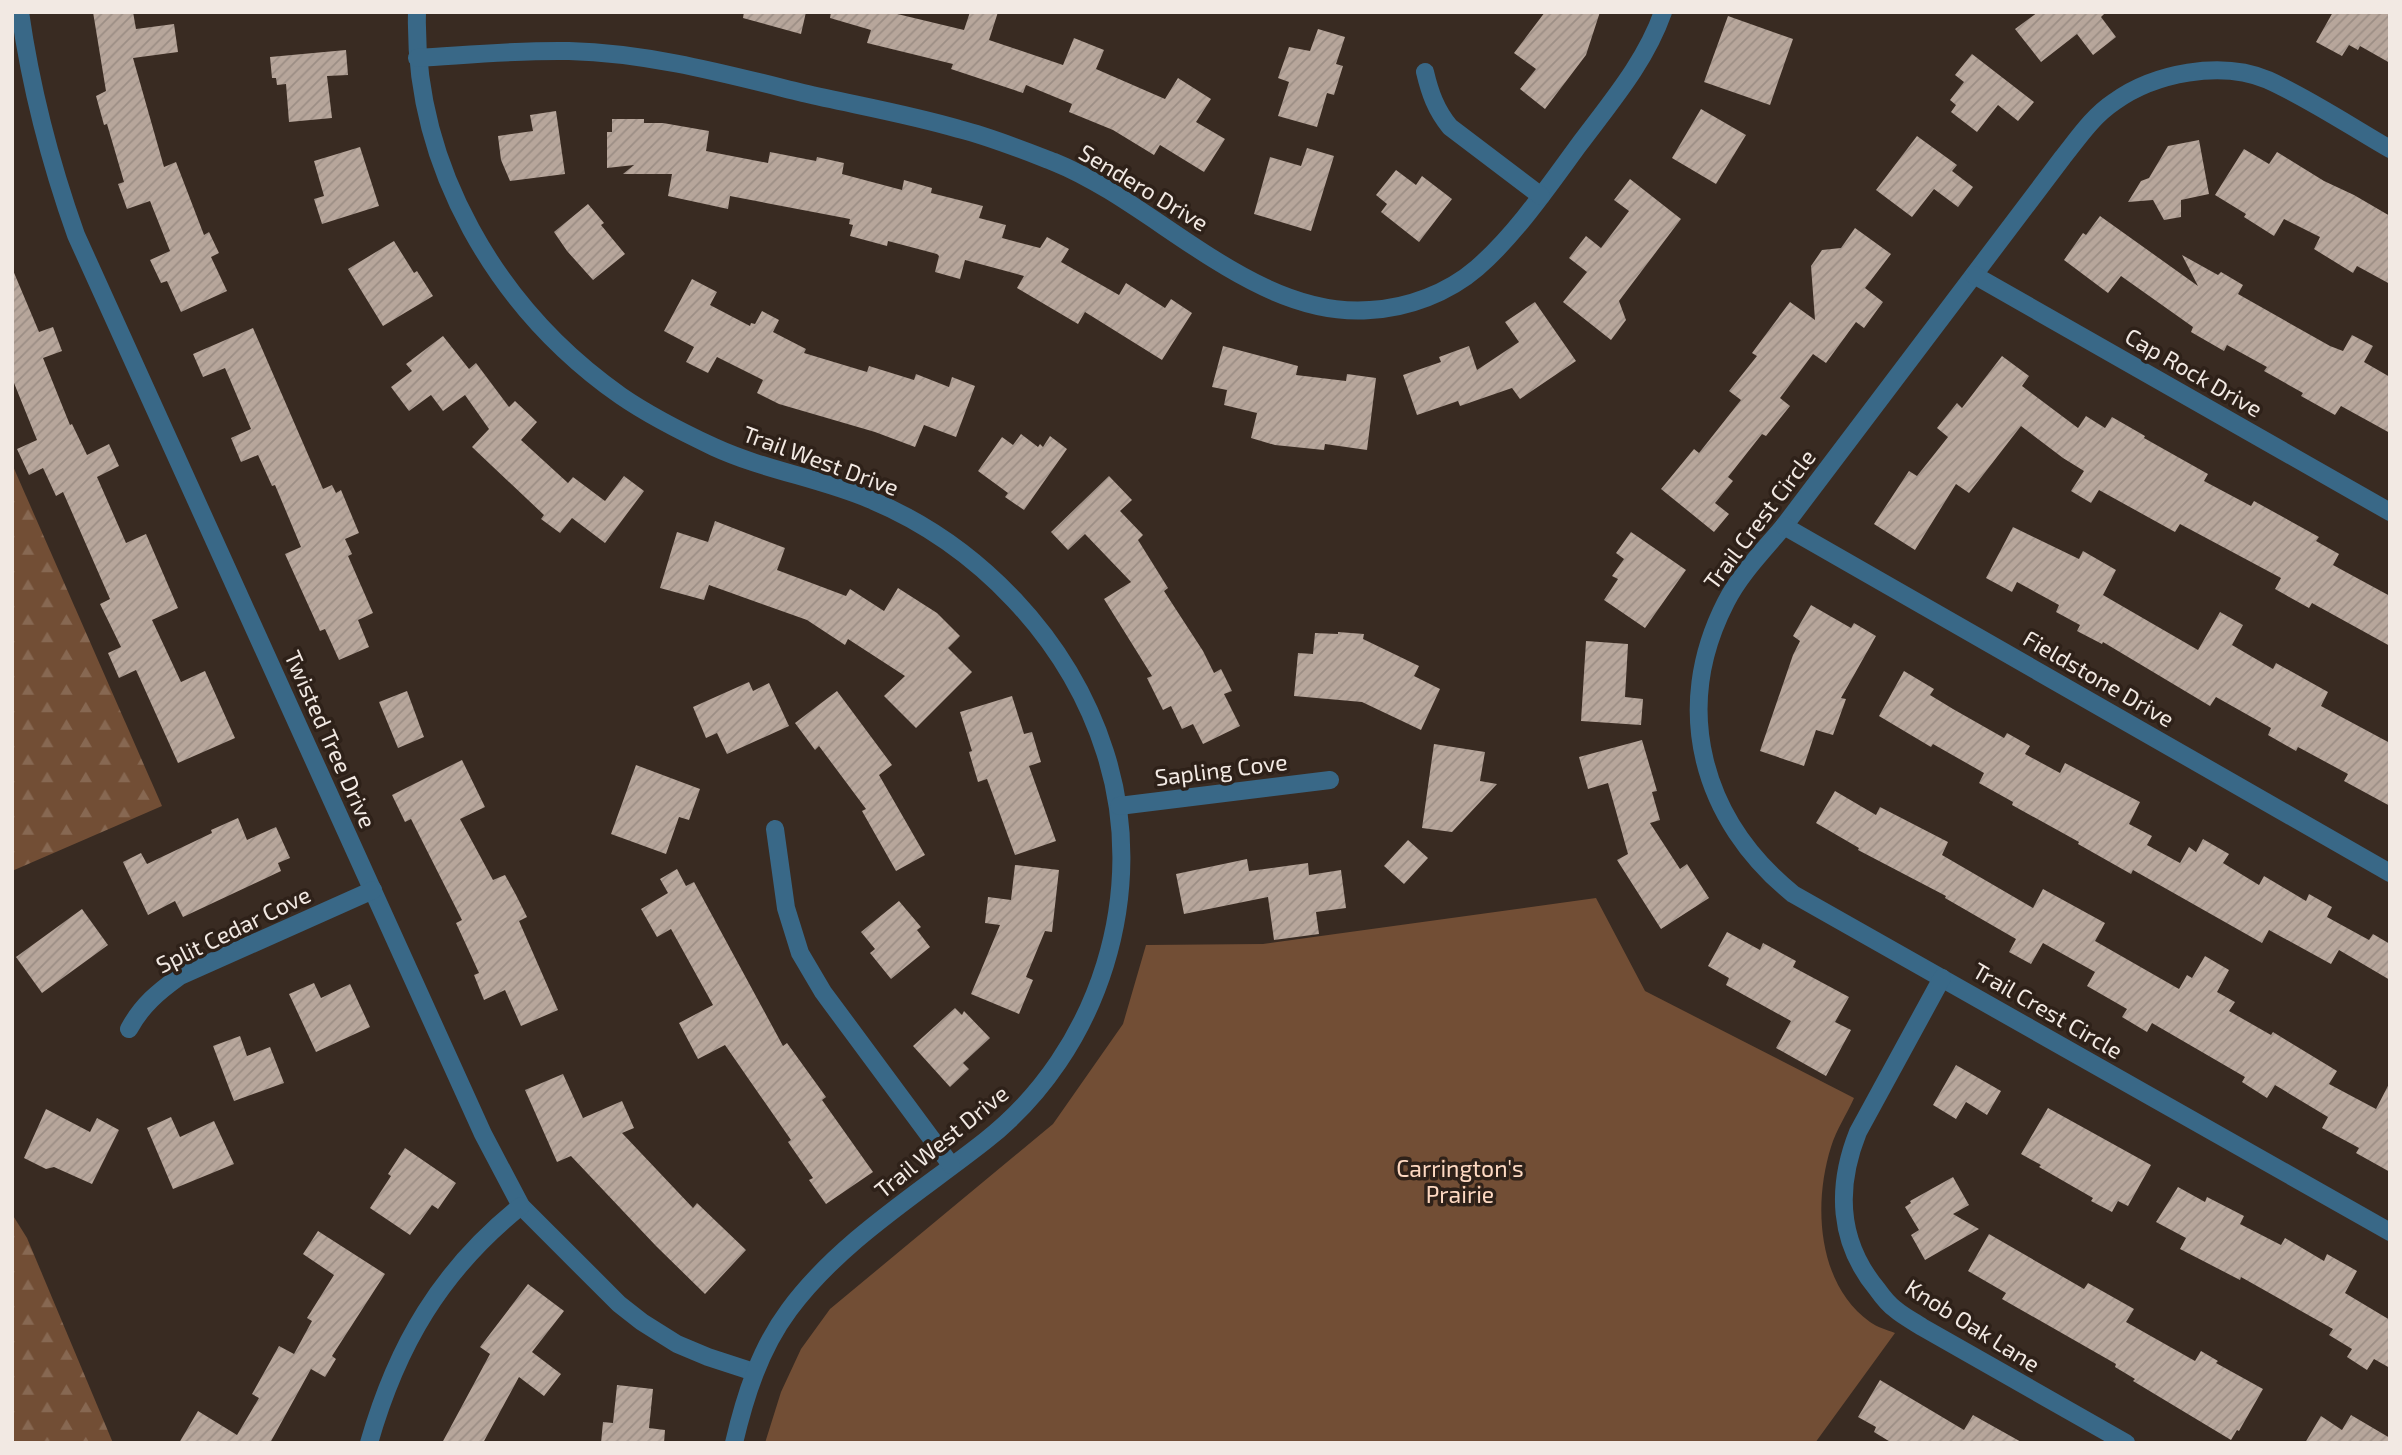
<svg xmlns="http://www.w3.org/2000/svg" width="2402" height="1455" viewBox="0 0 2402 1455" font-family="'Exo 2',sans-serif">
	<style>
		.forest { fill: url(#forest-firs) }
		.green { fill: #724e35 }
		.building { fill: url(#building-hatch) }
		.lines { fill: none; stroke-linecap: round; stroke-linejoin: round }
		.minor { stroke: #396887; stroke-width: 18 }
		.labels { text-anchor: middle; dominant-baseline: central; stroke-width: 7; stroke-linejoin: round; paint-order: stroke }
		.street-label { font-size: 23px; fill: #f2e9e3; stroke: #2e2119 }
		.park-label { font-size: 23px; fill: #fed9c2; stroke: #2e2119 }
	</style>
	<defs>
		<pattern id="forest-firs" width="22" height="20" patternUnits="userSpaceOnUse" patternTransform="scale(1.75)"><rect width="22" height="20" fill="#724e35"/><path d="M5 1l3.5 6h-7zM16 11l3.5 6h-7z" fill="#876852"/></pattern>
		<pattern id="building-hatch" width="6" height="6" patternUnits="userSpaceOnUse" patternTransform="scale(1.75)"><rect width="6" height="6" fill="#b7a69b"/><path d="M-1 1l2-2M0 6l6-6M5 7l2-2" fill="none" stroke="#9c8e85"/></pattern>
	</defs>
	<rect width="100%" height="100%" fill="#392b22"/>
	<g class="forest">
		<path d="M12,464L162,806L12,871Z"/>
		<path d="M12,1214L27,1238L113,1443H12Z"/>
	</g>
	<path class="green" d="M1596,898L1645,991L1854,1098C1847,1114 1836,1130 1831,1147C1813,1204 1817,1284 1870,1322C1877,1327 1887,1330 1895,1333L1815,1443H765L781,1392L801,1349L830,1309L1053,1124L1123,1024L1146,945L1263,944Z"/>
	<g class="building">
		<path d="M93,12H133L136,29L174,24L178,52L133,58L164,167L176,162L204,235L209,232L219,253L211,257L227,291L181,312L167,281L161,283L150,260L170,251L150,201L127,209L118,184L124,182L107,124L104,125L96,96L106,91Z"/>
		<path d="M744,12H806L801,34L743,18Z"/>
		<path d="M831,12H889L964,30L970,12H998L989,40L1063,65L1074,38L1104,50L1096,69L1165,99L1178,78L1211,99L1196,122L1225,139L1204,172L1160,145L1154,155L1113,130L1069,112L1072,104L1026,85L1023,93L951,69L953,64L867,43L871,30L830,18Z"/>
		<path d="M1545,12H1600L1586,55L1545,109L1520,89L1536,69L1514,53Z"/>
		<path d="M2038,12H2106L2101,17L2116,37L2093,55L2077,34L2041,62L2015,29Z"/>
		<path d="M2333,12H2390V63L2360,46L2358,50L2349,45L2342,56L2316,42Z"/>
		<path d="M1728,16L1793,39L1770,105L1704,82Z"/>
		<path d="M1318,29L1345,37L1336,64L1343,66L1334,95L1327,93L1317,127L1278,116L1289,82L1278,78L1289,47L1310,51Z"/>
		<path d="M346,50L348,75L327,76L332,118L289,122L286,84L277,85L276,78H272L270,57Z"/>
		<path d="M1972,54L2034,102L2018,121L1998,105L1977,132L1951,112L1956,105L1950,100L1964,82L1955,75Z"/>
		<path d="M1701,109L1746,135L1716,184L1672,158Z"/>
		<path d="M556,111L565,174L510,181L501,160L498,136L533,131L530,115Z"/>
		<path d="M612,119H644V123H663L709,131L706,151L768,163L770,152L816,161L817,157L844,163L842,174L902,190L904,180L932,188L931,193L983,206L979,218L1006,225L1002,238L1040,248L1047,237L1069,249L1061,262L1119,295L1126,283L1165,308L1171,299L1192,313L1162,360L1085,312L1078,324L1017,288L1024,276L965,260L960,279L935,272L939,256L937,254L888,241L887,246L850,236L853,225L849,224L850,219L730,196L728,209L668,196L672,174H623L634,165L607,168V132H612Z"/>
		<path d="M1917,136L1957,165L1952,171L1973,187L1958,207L1934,189L1912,217L1876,190Z"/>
		<path d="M2199,140L2209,194L2181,200V217L2164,220L2153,200L2128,202L2141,181L2149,178L2168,146Z"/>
		<path d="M360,147L379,206L322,224L314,199L324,196L314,161Z"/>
		<path d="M1307,148L1334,156L1311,231L1254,214L1270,157L1301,166Z"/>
		<path d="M2244,149L2269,164L2277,152L2324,181L2354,195L2390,216V284L2357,266L2353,273L2314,249L2320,237L2284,219L2274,236L2244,217L2246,214L2215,195Z"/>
		<path d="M1396,170L1416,185L1422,176L1452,199L1419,242L1381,212L1387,204L1376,195Z"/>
		<path d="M1630,179L1681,219L1619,301L1626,320L1611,340L1563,302L1587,272L1569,258L1586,236L1601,248L1629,211L1614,200Z"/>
		<path d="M588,204L604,223L601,225L625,254L593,280L567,251L554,232Z"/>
		<path d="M2100,216L2198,286L2182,255L2218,275L2221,272L2243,285L2238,294L2330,346L2343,351L2352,335L2373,346L2364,362L2390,377V433L2341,406L2335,415L2301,396L2303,393L2264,371L2267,367L2227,345L2224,351L2191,332L2193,327L2121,276L2108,293L2064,260L2083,233L2086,235Z"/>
		<path d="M1855,228L1891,254L1865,288L1883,302L1864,328L1856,322L1826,363L1813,354L1780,398L1790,406L1766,436L1762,434L1728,477L1733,481L1715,503L1729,514L1714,532L1661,489L1694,449L1699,453L1741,400L1729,391L1757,356L1752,353L1790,302L1815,320L1811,266L1822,250L1841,248Z"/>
		<path d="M394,241L414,273L417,271L433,296L383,326L348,269Z"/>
		<path d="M12,268L39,332L53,327L62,351L43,358L70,425L72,424L87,455L109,444L119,466L97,477L126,543L146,534L178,608L152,620L181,682L205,671L235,738L178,763L136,670L119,678L108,653L121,647L100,604L110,599L63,492L56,496L43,468L29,475L17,449L37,440L12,378Z"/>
		<path d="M692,279L717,292L710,305L750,326L751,323L755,324L762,311L779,320L773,332L806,349L804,353L867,372L869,366L914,380L916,374L949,387L952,377L975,386L956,437L924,425L915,447L875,432L779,404L757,393L763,380L717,357L708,373L686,362L694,347L664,331Z"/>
		<path d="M1535,302L1576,361L1520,399L1512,388L1460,406L1458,401L1417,415L1403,375L1441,362L1439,357L1469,346L1477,370L1519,342L1505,322Z"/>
		<path d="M253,328L323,489L332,485L336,493L341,490L359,533L345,539L352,554L348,556L373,613L358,620L369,647L339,660L325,629L320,631L285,554L301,547L275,485L272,486L258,455L241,462L231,438L251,429L225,368L203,377L193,354Z"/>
		<path d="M443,336L469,369L476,363L509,407L515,401L537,422L521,440L568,483L573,477L605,501L624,476L644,491L605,543L572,518L560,533L541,519L544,515L472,447L489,429L465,395L443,411L431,395L409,411L391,387L412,371L406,364Z"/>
		<path d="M1223,346L1298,366L1296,375L1346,381L1347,374L1376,378L1367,450L1325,444L1324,450L1275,445L1251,438L1257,413L1224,405L1227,390L1212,387Z"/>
		<path d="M2002,356L2029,376L2022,386L2078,428L2086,416L2105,428L2112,417L2145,436L2144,438L2208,474L2204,481L2251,506L2254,501L2319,537L2316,541L2339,554L2333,565L2390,596V646L2312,603L2309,608L2275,589L2281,578L2180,524L2175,532L2099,490L2091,503L2071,491L2084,471L2063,458L2021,426L1969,493L1956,484L1915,550L1874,524L1909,471L1917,476L1948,437L1937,428L1957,403L1962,408Z"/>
		<path d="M1021,434L1038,447L1040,444L1043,447L1050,436L1067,449L1024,510L1005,497L1008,493L978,471L1002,437L1013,445Z"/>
		<path d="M1109,476L1132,500L1120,511L1143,535L1138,540L1168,588L1164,591L1203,651L1214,673L1221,669L1232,691L1224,694L1240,726L1203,744L1193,724L1182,729L1171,706L1163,710L1147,678L1152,676L1104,599L1131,582L1085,534L1068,550L1051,532Z"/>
		<path d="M715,521L785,548L777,570L846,596L850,589L884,611L898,588L937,613L960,636L948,648L972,672L916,728L884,696L905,676L848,639L845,645L807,620L709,585L704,600L660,588L677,532L708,542Z"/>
		<path d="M2013,527L2079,559L2083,551L2116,570L2103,595L2198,650L2220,612L2243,625L2232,645L2273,669L2276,663L2328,692L2321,706L2390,743V806L2344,781L2348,774L2298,747L2296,751L2268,735L2271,728L2216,697L2210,706L2103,642L2102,644L2077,631L2080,625L2056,612L2059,605L2017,582L2012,592L1986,578Z"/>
		<path d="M1631,532L1686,570L1645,628L1604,600L1618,579L1612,576L1624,559L1616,553Z"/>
		<path d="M1811,605L1851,628L1854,623L1876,636L1841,698L1846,699L1833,735L1816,730L1804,766L1760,751L1793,655L1800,641L1793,636Z"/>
		<path d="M1338,632L1364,634L1363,639L1419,666L1414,676L1440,689L1421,730L1362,702L1294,696L1298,653L1313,654L1315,633L1338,634Z"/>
		<path d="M1586,641L1628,644L1625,697L1643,699L1641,725L1581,721Z"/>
		<path d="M1904,671L1934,689L1930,695L1953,709L2004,738L2007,733L2030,746L2025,754L2060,773L2065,763L2140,802L2129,824L2152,836L2147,845L2180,863L2189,847L2196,852L2203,839L2229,854L2223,863L2259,885L2264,876L2306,901L2309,894L2332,907L2327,917L2369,940L2373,934L2390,944V980L2339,950L2331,964L2269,930L2262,943L2133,870L2131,874L2078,844L2079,842L2012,805L2013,802L1979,783L1984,773L1933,744L1931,747L1879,716Z"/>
		<path d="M749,682L753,691L769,683L789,726L727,754L717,733L706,738L693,707Z"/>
		<path d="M407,691L424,737L398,748L379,702Z"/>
		<path d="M837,691L892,765L879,775L925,855L896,871L862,811L866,809L819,746L815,750L795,723Z"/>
		<path d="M1012,696L1024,734L1032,732L1041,762L1029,766L1056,841L1015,855L987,779L978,782L969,752L972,751L960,712Z"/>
		<path d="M1642,740L1657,791L1652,792L1660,820L1650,823L1680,869L1687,864L1709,898L1661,929L1617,860L1628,854L1608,783L1588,789L1579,757Z"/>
		<path d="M1434,744L1485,752L1480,781L1497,784L1452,832L1422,828Z"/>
		<path d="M462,760L485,807L460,819L493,880L505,875L516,895L527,917L519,921L558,1010L521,1026L505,990L484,1000L474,975L479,973L456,923L462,920L411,819L405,822L392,795Z"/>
		<path d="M636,765L700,789L689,820L679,817L666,854L611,834Z"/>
		<path d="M1835,791L1876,815L1880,807L1948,842L1942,855L2033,908L2043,889L2105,923L2095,941L2179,989L2187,975L2192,978L2205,956L2229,970L2217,992L2235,1002L2229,1011L2271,1035L2273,1032L2337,1071L2329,1084L2376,1109L2390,1082V1172L2356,1153L2359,1148L2322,1128L2328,1117L2275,1085L2267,1098L2242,1082L2245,1077L2152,1023L2147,1032L2122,1017L2127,1009L2087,986L2095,972L2043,943L2031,964L2009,952L2016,939L1945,898L1946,896L1858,850L1859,848L1816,823Z"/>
		<path d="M238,818L247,840L276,827L290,858L278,863L281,871L183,917L175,901L148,915L123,862L141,853L147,864L212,833L211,830Z"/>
		<path d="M1408,840L1428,858L1404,884L1384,866Z"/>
		<path d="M1247,859L1249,871L1308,863L1309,875L1341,870L1346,908L1316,912L1319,934L1274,940L1268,897L1184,914L1176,874Z"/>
		<path d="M1015,865L1059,870L1052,932L1045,931L1026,977L1033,980L1019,1014L971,994L1000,925L985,923L988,897L1011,900Z"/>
		<path d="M677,869L686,886L694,882L783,1046L787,1043L826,1097L822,1100L873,1172L826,1204L809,1180L813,1178L788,1142L791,1140L725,1045L698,1059L679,1023L713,1005L671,929L657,937L641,909L668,893L660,879Z"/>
		<path d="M899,901L921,927L917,930L930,947L891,979L870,953L875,949L861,932Z"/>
		<path d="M82,909L108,945L42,993L16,957Z"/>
		<path d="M1727,932L1760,950L1763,943L1796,961L1793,967L1849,997L1835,1022L1851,1030L1826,1076L1776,1048L1791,1021L1726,985L1729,978L1708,966Z"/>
		<path d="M314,983L321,998L350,984L370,1027L316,1052L289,994Z"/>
		<path d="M955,1008L962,1015L964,1011L990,1038L963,1063L969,1069L950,1087L913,1046Z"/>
		<path d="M240,1036L247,1056L270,1047L284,1083L234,1101L213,1046Z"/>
		<path d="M1956,1065L2001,1091L1987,1115L1966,1102L1956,1119L1933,1105Z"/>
		<path d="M563,1074L583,1118L622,1101L634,1128L622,1133L693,1208L697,1203L746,1250L705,1294L656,1246L571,1156L557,1162L525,1090Z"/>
		<path d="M2048,1108L2151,1165L2128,1206L2118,1201L2112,1212L2091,1201L2093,1198L2039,1167L2041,1165L2021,1154Z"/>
		<path d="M46,1109L90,1132L97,1118L119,1130L92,1184L54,1167L46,1169L24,1158Z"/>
		<path d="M171,1117L180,1137L214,1121L234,1164L173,1189L147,1128Z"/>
		<path d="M405,1148L456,1183L438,1209L432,1205L410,1235L370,1208L391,1176L388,1174Z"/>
		<path d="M1953,1177L1969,1205L1953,1214L1979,1229L1925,1260L1911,1235L1919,1230L1905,1207L1911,1203L1910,1201Z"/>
		<path d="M2178,1187L2205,1202L2207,1197L2244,1216L2240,1224L2281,1245L2285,1238L2324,1261L2327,1254L2357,1271L2345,1293L2390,1320V1368L2374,1359L2367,1370L2347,1357L2352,1349L2329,1335L2333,1329L2241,1277L2240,1280L2180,1249L2186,1238L2156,1222Z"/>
		<path d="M318,1231L385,1274L332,1356L336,1359L325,1377L311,1369L270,1443H179L198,1411L237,1435L259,1398L252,1394L279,1346L294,1354L312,1321L307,1318L334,1275L303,1254Z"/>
		<path d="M1989,1234L2084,1289L2088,1283L2134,1309L2126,1322L2195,1361L2201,1351L2218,1361L2216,1363L2263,1389L2239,1431L2237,1430L2231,1440L2133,1381L2135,1379L2115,1367L2116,1364L2002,1299L2006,1293L1968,1271Z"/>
		<path d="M528,1284L564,1311L532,1352L561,1374L544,1396L519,1377L483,1443H442L490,1354L480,1347Z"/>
		<path d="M1880,1380L1964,1430L1973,1415L2023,1443H1892L1874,1432L1876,1427L1858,1417Z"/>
		<path d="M617,1385L653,1389L649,1428L665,1430L664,1443H601L603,1422L613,1423Z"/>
		<path d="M2351,1415L2390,1438V1443H2305L2321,1416L2342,1430Z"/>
	</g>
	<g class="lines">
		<g class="minor">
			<path d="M20,12C31,89 50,162 76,235L483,1134L521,1206L619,1304L642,1322L677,1344L708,1357L754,1372"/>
			<path d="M417,12C413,166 497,309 621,396C650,416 682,432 714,447C764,470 819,478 869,499C978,544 1069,639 1105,752C1150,891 1100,1051 985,1141C919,1193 839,1242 789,1310C760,1349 745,1396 734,1443"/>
			<path d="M417,58C468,55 518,50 569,51C649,53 726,74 803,93C855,105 908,114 959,129C991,137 1023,150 1054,162C1156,203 1254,319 1370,310C1408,308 1448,293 1477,268C1515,235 1548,187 1578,146C1610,103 1645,63 1663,12"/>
			<path d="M1425,72C1430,93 1436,110 1450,127L1541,196"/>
			<path d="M2390,149C2350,126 2310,99 2268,80C2221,60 2154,73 2114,102C2093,116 2079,137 2063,157L1784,526C1764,550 1740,574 1726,602C1671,709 1702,820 1793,894L2390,1232"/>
			<path d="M1974,275L2390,512"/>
			<path d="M1784,526L2390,873"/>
			<path d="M1119,806L1330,780"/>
			<path d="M775,829L786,908L800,953L823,992L951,1165"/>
			<path d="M1942,978L1858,1132C1836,1187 1838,1242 1877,1289C1882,1296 1888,1304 1895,1309C1903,1316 1913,1321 1922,1327L2126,1443"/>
			<path d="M129,1029C142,1005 158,992 180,976L373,890"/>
			<path d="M369,1443C397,1345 441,1270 521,1206"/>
		</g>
	</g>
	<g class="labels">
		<g class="street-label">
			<text transform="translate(1144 187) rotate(31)">Sendero Drive</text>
			<text transform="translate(2194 372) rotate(30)">Cap Rock Drive</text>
			<text transform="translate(821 460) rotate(20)">Trail West Drive</text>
			<text transform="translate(1759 519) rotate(-53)">Trail Crest Circle</text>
			<text transform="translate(2099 678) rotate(30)">Fieldstone Drive</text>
			<text transform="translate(331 739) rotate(66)">Twisted Tree Drive</text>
			<text transform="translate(1221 769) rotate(-7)">Sapling Cove</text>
			<text transform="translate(233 929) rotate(-26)">Split Cedar Cove</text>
			<text transform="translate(2048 1010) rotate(30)">Trail Crest Circle</text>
			<text transform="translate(941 1141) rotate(-39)">Trail West Drive</text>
			<text transform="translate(1973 1325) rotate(32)">Knob Oak Lane</text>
		</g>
		<g class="park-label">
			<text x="1460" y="1168">Carrington's<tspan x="1460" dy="26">Prairie</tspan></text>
		</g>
	</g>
	<rect width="2402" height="1455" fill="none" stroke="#f2e9e3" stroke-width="28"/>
</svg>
